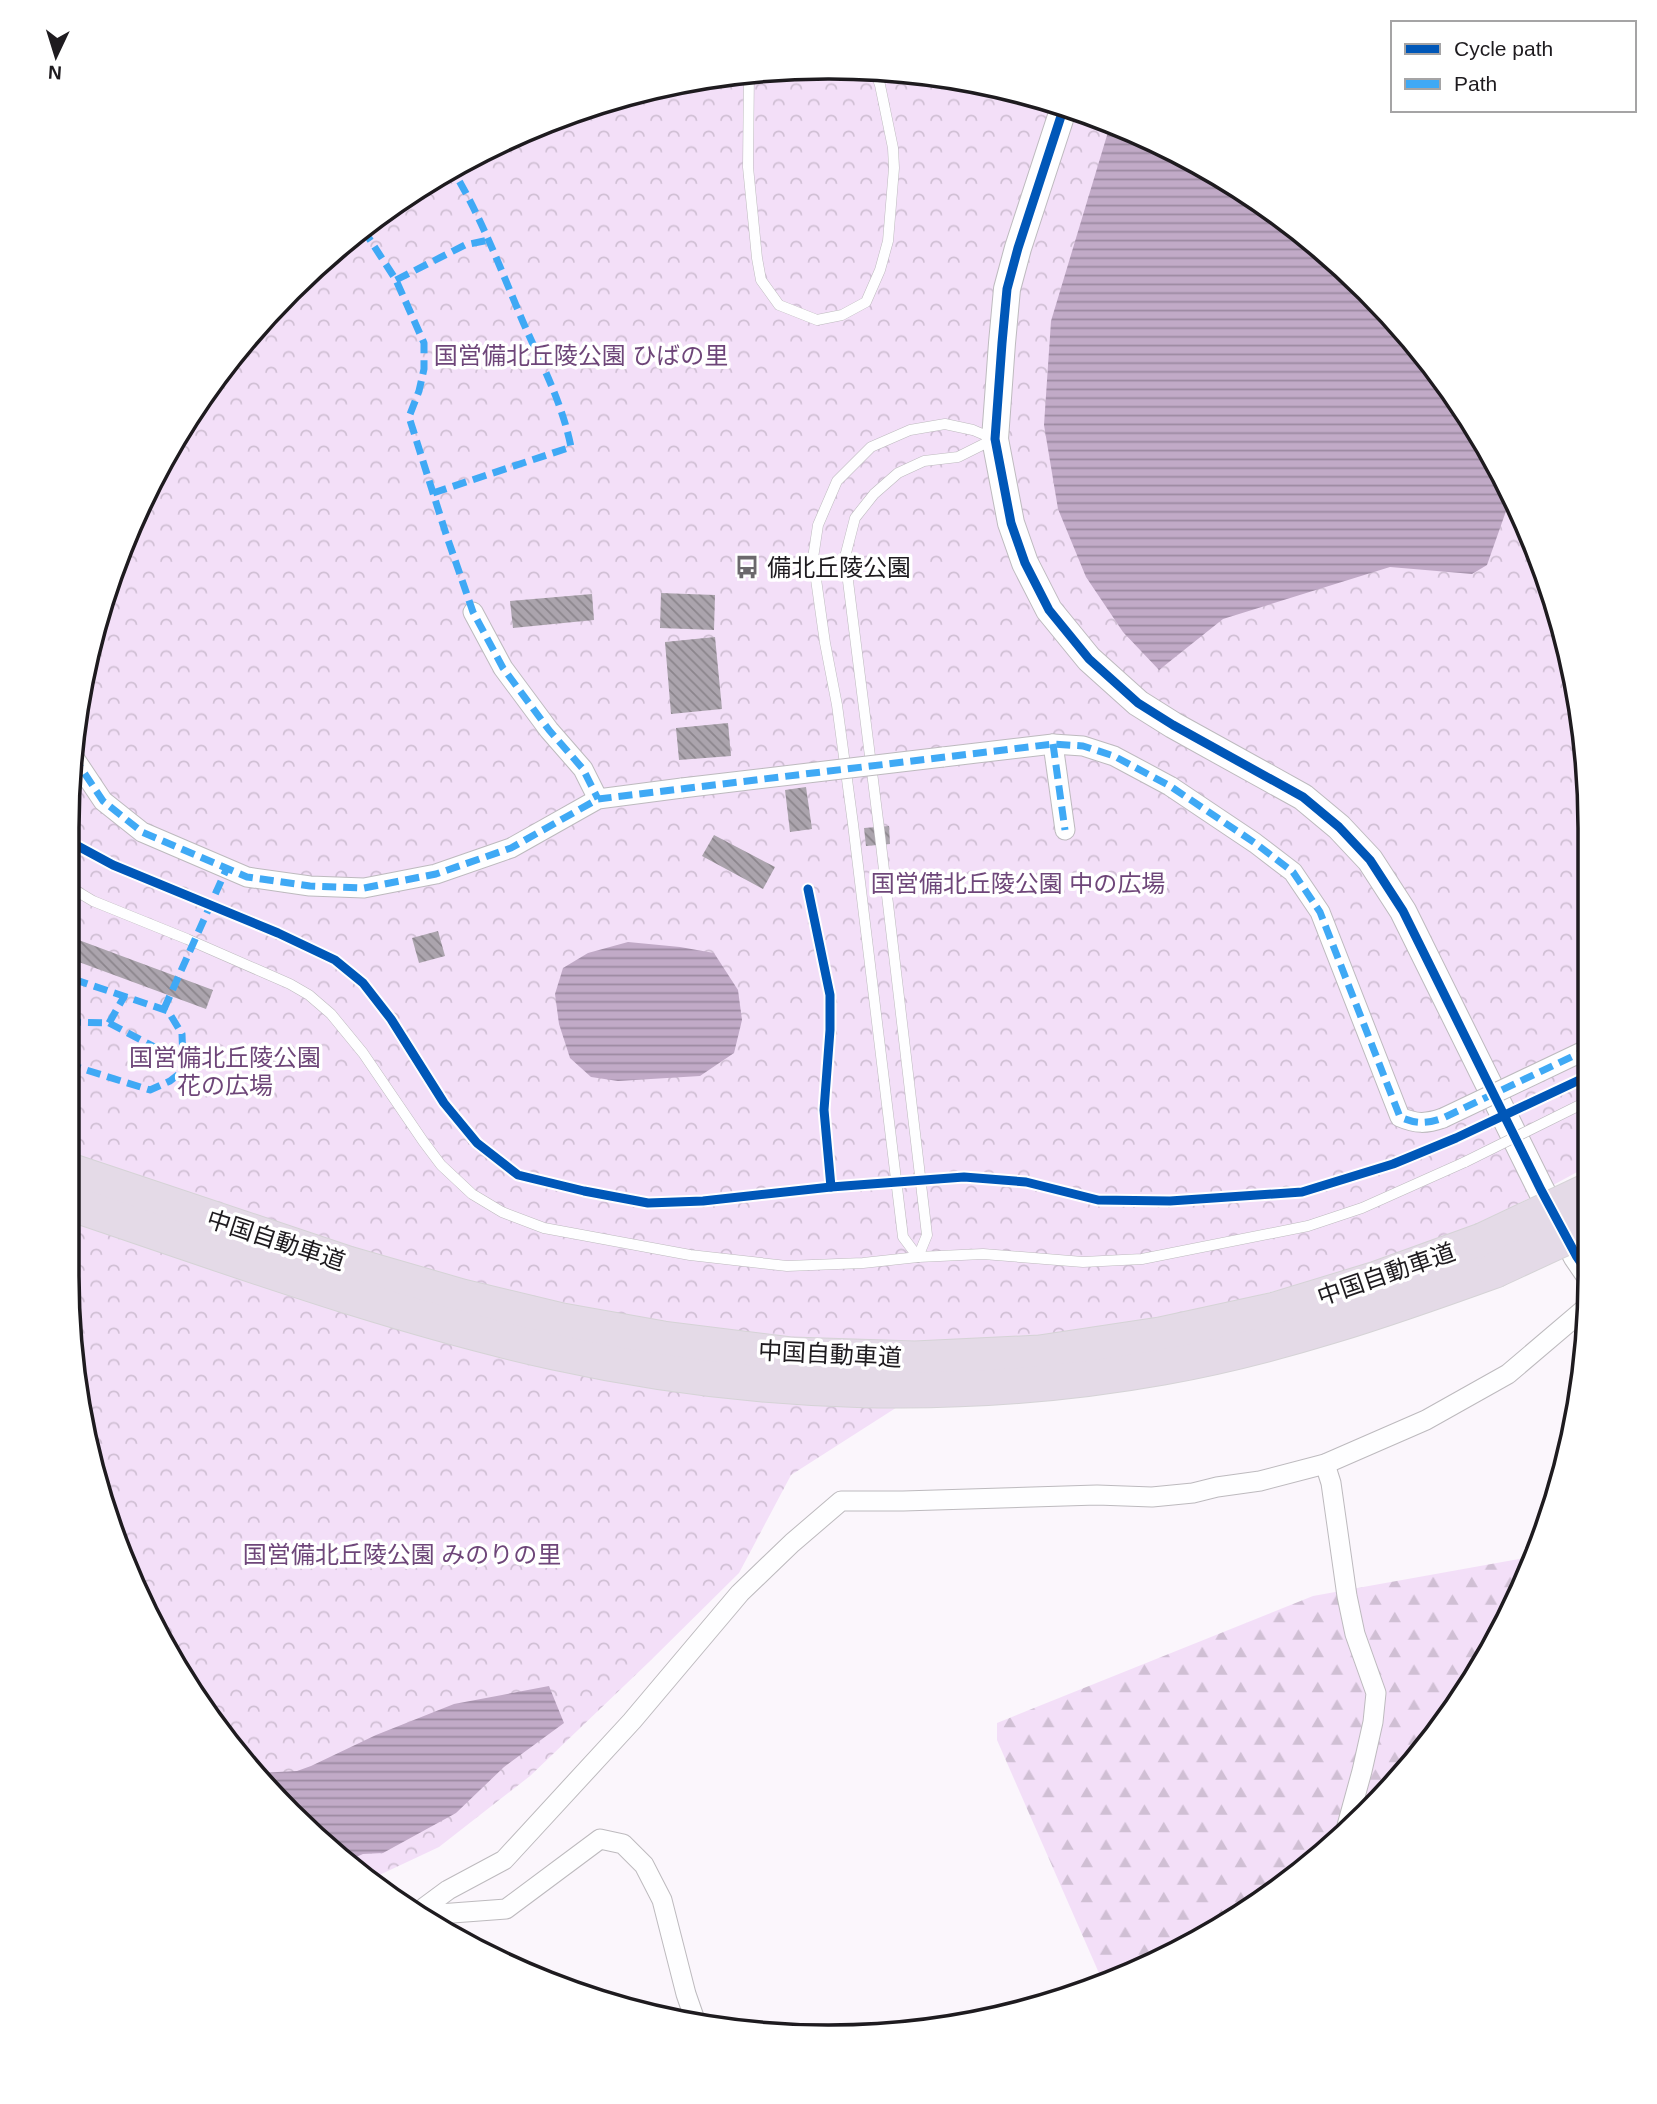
<svg xmlns="http://www.w3.org/2000/svg" width="1657" height="2104" viewBox="0 0 1657 2104" font-family="Helvetica,'Noto Sans JP',sans-serif">
	<style>
		.forest { fill: url(#forest-firs) }
		.park { fill: url(#park-crowns) }
		.water { fill: url(#water-rules) }
		.building { fill: url(#building-back-hatch) }
		.lines { fill: none; stroke-linecap: round; stroke-linejoin: round }
		.lane-casing { stroke: #bdbabe; stroke-width: 11 }
		.street-casing { stroke: #bdbabe; stroke-width: 21 }
		.secondary-casing { stroke: #bdbabe; stroke-width: 28 }
		.highway-casing { stroke: #d5d3d6; stroke-width: 37 }
		.lane { stroke: #fefeff; stroke-width: 10 }
		.street { stroke: #fefeff; stroke-width: 19 }
		.secondary { stroke: #fefeff; stroke-width: 26 }
		.highway { stroke: #e4dae7; stroke-width: 35 }
		.lane-bridge-casing { stroke: #bdbabe; stroke-width: 11; stroke-linecap: butt }
		.street-bridge-casing { stroke: #bdbabe; stroke-width: 21; stroke-linecap: butt }
		.highway-bridge-casing { stroke: #d5d3d6; stroke-width: 37; stroke-linecap: butt }
		.lane-bridge { stroke: #fefeff; stroke-width: 10 }
		.street-bridge { stroke: #fefeff; stroke-width: 19 }
		.highway-bridge { stroke: #e4dae7; stroke-width: 35 }
		.quiet { stroke: #3fa9f5; stroke-width: 7; stroke-dasharray: 14 7; stroke-linecap: butt }
		.cycleway-casing { stroke: #fff; stroke-width: 13 }
		.cycleway { stroke: #0057b8; stroke-width: 9 }
		.labels { text-anchor: middle; dominant-baseline: central; stroke-width: 7; stroke-linejoin: round; paint-order: stroke }
		.park-label { font-size: 24px; fill: #6e4679; stroke: #fff }
		.poi-label { font-size: 24px; fill: #1e1b1f; stroke: #fff; text-anchor: start }
		.street-label { font-size: 24px; fill: #1e1b1f; stroke: #fff }
		.rim { fill: none; stroke: #1e1b1f; stroke-width: 3.5 }
	</style>
	<defs>
		<pattern id="forest-firs" width="22" height="20" patternUnits="userSpaceOnUse" patternTransform="scale(1.75)"><rect width="22" height="20" fill="#f3dff8"/><path d="M5 1l3.5 6h-7zM16 11l3.5 6h-7z" fill="#d0bfd4"/></pattern>
		<pattern id="park-crowns" width="20" height="18" patternUnits="userSpaceOnUse" patternTransform="scale(1.75)"><rect width="20" height="18" fill="#f3dff8"/><path d="M2 6a3 3 0 1 1 6 0M12 15a3 3 0 1 1 6 0" fill="none" stroke="#d0bfd4"/></pattern>
		<pattern id="water-rules" width="6" height="5" patternUnits="userSpaceOnUse" patternTransform="scale(1.75)"><rect width="6" height="5" fill="#c1aac7"/><path d="M0 2.5h6" fill="none" stroke="#9c8aa1"/></pattern>
		<pattern id="building-back-hatch" width="6" height="6" patternUnits="userSpaceOnUse" patternTransform="scale(1.75)"><rect width="6" height="6" fill="#aba4ad"/><path d="M-1 5l2 2M0 0l6 6M5-1l2 2" fill="none" stroke="#8b858c"/></pattern>
	</defs>
	<rect width="100%" height="100%" fill="#fbf6fc"/>
	<path class="forest" d="M1536,1556L1533,1567L1462,1699L1331,1848L1210,1935L1102,1980L997,1740V1723L1313,1596Z"/>
	<path class="park" d="M878,68L1025,92L1165,145L1292,224L1401,326L1488,447L1550,584L1589,778L1590,1165L1478,1226L1354,1271L1161,1320L1002,1340L791,1475L739,1573L649,1662L530,1776L439,1847L373,1878L290,1815L169,1657L93,1473L67,1275L68,779L107,583L168,448L224,364L326,255L447,169L583,107L729,73Z"/>
	<g class="water">
		<path d="M1116,126L1165,145L1292,224L1401,326L1488,447L1511,497L1487,565L1472,574L1390,567L1223,619L1159,670L1123,632L1086,577L1058,509L1044,425L1051,321L1108,132Z"/>
		<path d="M628,942L680,947L714,953L738,990L742,1020L734,1053L700,1076L618,1081L591,1077L570,1058L559,1024L555,994L563,968L588,953Z"/>
		<path d="M549,1686L564,1723L504,1767L456,1813L383,1853L363,1854L349,1860L290,1815L258,1773L297,1771L311,1766L376,1735L454,1704Z"/>
	</g>
	<g class="building">
		<path d="M661,593L715,595L714,630L660,628Z"/>
		<path d="M592,594L594,620L513,628L510,601Z"/>
		<path d="M715,637L722,709L671,714L665,642Z"/>
		<path d="M728,723L731,756L679,760L676,728Z"/>
		<path d="M806,787L812,829L790,832L785,790Z"/>
		<path d="M889,826L890,844L866,846L864,828Z"/>
		<path d="M714,835L775,867L763,889L702,856Z"/>
		<path d="M438,931L445,956L419,963L412,938Z"/>
		<path d="M68,936L213,990L206,1009L68,958Z"/>
	</g>
	<g class="lines">
		<g class="lane-casing">
			<g id="lane">
				<path d="M749,72L748,167L757,258L761,280L779,305L817,320L842,315L866,302L880,270L888,241L894,168L893,148L880,85L874,68"/>
				<path d="M68,886L93,901L187,939L290,984L309,995L331,1014L363,1053L423,1141L441,1165L472,1194L502,1212L544,1228L690,1255L787,1266L863,1263L918,1257L983,1254L1083,1262L1142,1259L1308,1226L1362,1208L1465,1162"/>
				<path d="M918,1257L903,1237L853,824L837,705L825,643L813,558L818,525L837,481L871,447L910,430L945,424L973,430L994,439"/>
				<path d="M918,1257L927,1235L880,836L845,557L855,518L874,494L898,473L924,461L958,457L994,439"/>
			</g>
		</g>
		<g class="street-casing">
			<g id="street">
				<path d="M473,612L503,668L549,730L583,769L598,799"/>
				<path d="M1053,744L1065,830"/>
				<path d="M73,756L103,801L142,832L247,877L310,886L364,888L436,874L511,848L598,799L682,788"/>
				<path d="M943,757L1053,744L1083,746L1114,756L1170,786L1255,843L1293,872L1320,912L1400,1117C1416,1124 1426,1124 1443,1118"/>
				<path d="M1325,1464L1331,1483L1347,1596L1355,1634L1376,1693L1373,1722L1362,1771L1345,1833"/>
				<path d="M421,1915L425,1907L448,1890L504,1860L632,1721L740,1593L792,1543L841,1501H903L1097,1495L1152,1497L1193,1493L1217,1487L1260,1481L1325,1464L1426,1420L1508,1374L1588,1306"/>
				<path d="M426,1919L439,1914L506,1909L600,1839L623,1844L644,1865L662,1900L686,1994L695,2020"/>
			</g>
		</g>
		<g class="secondary-casing">
			<path id="secondary" d="M1064,107L1018,248L1007,289L1002,343L995,439L1011,523L1025,563L1049,610L1089,659L1138,703L1173,725L1303,797L1339,827L1370,860L1403,911L1541,1190L1577,1257L1590,1276"/>
		</g>
		<g class="highway-casing">
			<g id="highway">
				<path d="M67,1170L348,1264L462,1297L562,1321L663,1339L792,1355L915,1359L1040,1353L1160,1335L1275,1310L1377,1279L1482,1241"/>
				<path d="M67,1202C228,1256 388,1315 554,1352C753,1396 962,1403 1163,1367C1277,1347 1387,1309 1495,1270"/>
			</g>
		</g>
		<use href="#lane" class="lane"/>
		<use href="#street" class="street"/>
		<use href="#secondary" class="secondary"/>
		<use href="#highway" class="highway"/>
		<g class="lane-bridge-casing">
			<path id="lane-bridge" d="M1465,1162L1590,1100"/>
		</g>
		<g class="street-bridge-casing">
			<g id="street-bridge">
				<path d="M682,788L943,757"/>
				<path d="M1443,1118L1590,1048"/>
			</g>
		</g>
		<g class="highway-bridge-casing">
			<g id="highway-bridge">
				<path d="M1482,1241L1590,1190"/>
				<path d="M1495,1270L1590,1226"/>
			</g>
		</g>
		<use href="#lane-bridge" class="lane-bridge"/>
		<use href="#street-bridge" class="street-bridge"/>
		<use href="#highway-bridge" class="highway-bridge"/>
		<g class="quiet">
			<path d="M363,229L396,280L424,343V369L419,391L409,417L446,534L473,612L503,668L549,730L583,769L598,799"/>
			<path d="M396,280L465,245L489,240"/>
			<path d="M433,493L571,447C562,402 541,363 523,322C501,270 481,216 451,167"/>
			<path d="M1053,744L1065,830"/>
			<path d="M73,756L103,801L142,832L247,877L310,886L364,888L436,874L511,848L598,799L1053,744L1083,746L1114,756L1170,786L1255,843L1293,872L1320,912L1400,1117C1416,1124 1426,1124 1443,1118L1590,1048"/>
			<path d="M164,1009L226,870"/>
			<path d="M67,1022L109,1023L183,1062"/>
			<path d="M109,1023L125,995"/>
			<path d="M67,1064L150,1090L170,1081L179,1074L183,1062L182,1034L168,1011L67,977"/>
		</g>
		<g class="cycleway-casing">
			<g id="cycleway">
				<path d="M1064,107L1018,248L1007,289L1002,343L995,439L1011,523L1025,563L1049,610L1089,659L1138,703L1173,725L1303,797L1339,827L1370,860L1403,911L1541,1190L1577,1257L1590,1276"/>
				<path d="M68,834L76,845L113,865L278,933L335,960L363,983L391,1019L444,1103L477,1143L518,1175L584,1191L648,1203L703,1201L831,1187L964,1177L1026,1182L1098,1200L1170,1201L1302,1192L1393,1164L1456,1138L1590,1075"/>
				<path d="M808,889L830,995V1030L824,1110L831,1187"/>
			</g>
		</g>
		<use href="#cycleway" class="cycleway"/>
	</g>
	<defs>
		<g id="bus-bare" transform="scale(1.89)"><path d="M-5-6H5V4H4V6H2V4H-2V6H-4V4H-5ZM-3.5-4V0h7V-4ZM-3.5 1.2v1.5H-2V1.2ZM2 1.2v1.5H3.5V1.2Z" fill="#6b686c" stroke="#fff" stroke-width="2.5" paint-order="stroke"/></g>
	</defs>
	<g fill-rule="evenodd">
		<use href="#bus-bare" x="747" y="567"/>
	</g>
	<g class="labels">
		<g class="park-label">
			<text x="581" y="355">国営備北丘陵公園 ひばの里</text>
			<text x="1018" y="883">国営備北丘陵公園 中の広場</text>
			<text x="225" y="1057">国営備北丘陵公園<tspan x="225" dy="28">花の広場</tspan></text>
			<text x="402" y="1554">国営備北丘陵公園 みのりの里</text>
		</g>
		<g class="poi-label">
			<text x="767" y="567">備北丘陵公園</text>
		</g>
		<g class="street-label">
			<text transform="translate(276 1240) rotate(18)">中国自動車道</text>
			<text transform="translate(1386 1274) rotate(-19)">中国自動車道</text>
			<text transform="translate(830 1354) rotate(3)">中国自動車道</text>
		</g>
	</g>
	<path d="M0 0H1657V2104H0ZM828 79H829A749 749 0 0 1 1578 828V1276A749 749 0 0 1 829 2025H828A749 749 0 0 1 79 1276V828A749 749 0 0 1 828 79Z" fill="#fff" fill-rule="evenodd"/>
	<path class="rim" d="M828 79H829A749 749 0 0 1 1578 828V1276A749 749 0 0 1 829 2025H828A749 749 0 0 1 79 1276V828A749 749 0 0 1 828 79Z"/>
	<rect x="1391" y="21" width="245" height="91" fill="#ffffff" stroke="#a5a4a5" stroke-width="2"/>
	<rect x="1405" y="44" width="35" height="10" fill="#0057b8" stroke="#a5a4a5" stroke-width="2"/>
	<text x="1454" y="56" font-size="21" fill="#1e1b1f">Cycle path</text>
	<rect x="1405" y="79" width="35" height="10" fill="#3fa9f5" stroke="#a5a4a5" stroke-width="2"/>
	<text x="1454" y="91" font-size="21" fill="#1e1b1f">Path</text>
	<g transform="translate(56 56) rotate(184)" stroke="#ffffff" stroke-width="5" paint-order="stroke">
	<path d="M0-5L12 26L0 18L-12 26Z" fill="#1e1b1f"/>
	<text y="-10" font-size="19" font-weight="bold" text-anchor="middle" fill="#1e1b1f">N</text>
	</g>
</svg>
